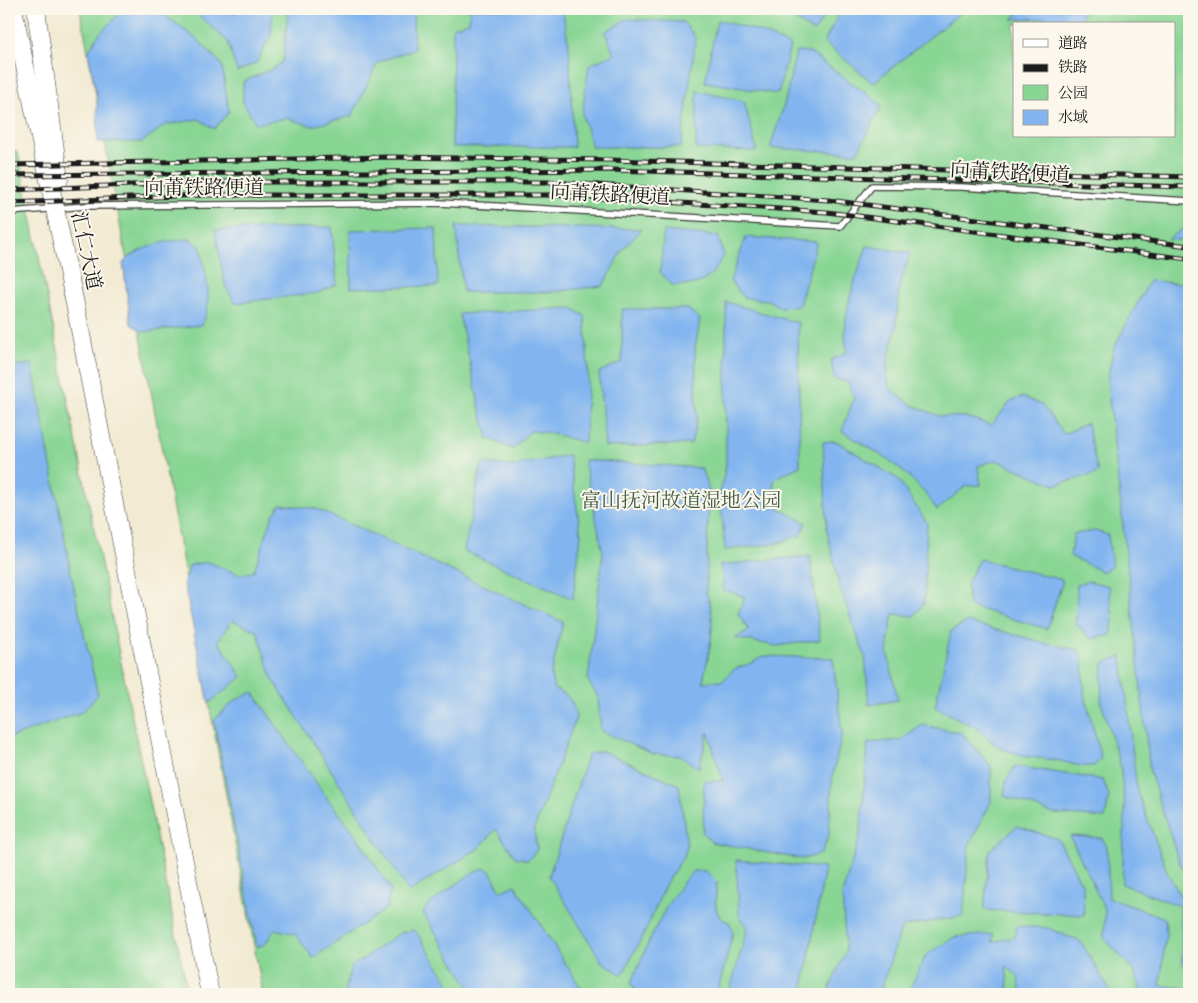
<svg xmlns="http://www.w3.org/2000/svg" width="1198" height="1003" viewBox="0 0 1198 1003" font-family="Vollkorn,'Noto Serif SC',serif">
	<style>
		.green { fill: #88d594; stroke: #527858; fill-rule: evenodd }
		.water { fill: #82b5ef; stroke: #4f6886 }
		.lines { fill: none; stroke-linecap: round; stroke-linejoin: round }
		.lane-casing { stroke: #3c3b37; stroke-width: 8 }
		.primary-casing { stroke: #3c3b37; stroke-width: 19 }
		.lane { stroke: #fff; stroke-width: 5.5 }
		.primary { stroke: #fff; stroke-width: 18 }
		.rail-casing { stroke: #1c1c1c; stroke-width: 5 }
		.rail { stroke: #fbf7ec; stroke-width: 3; stroke-dasharray: 9; stroke-linecap: butt }
		.labels { text-anchor: middle; dominant-baseline: central; stroke-width: 4; stroke-linejoin: round; paint-order: stroke }
		.street-label { font-size: 20px; fill: #1c1c1c; stroke: #fbf7ec }
		.park-label { font-size: 20px; fill: #425d46; stroke: #fbf7ec }
	</style>
	<rect width="100%" height="100%" fill="#fbf7ec"/>
	<filter id="ink" filterUnits="userSpaceOnUse"><feTurbulence type="fractalNoise" baseFrequency=".02" numOctaves="2"/><feDisplacementMap in="SourceGraphic" scale="10" xChannelSelector="R" yChannelSelector="G"/><feConvolveMatrix kernelMatrix="1 2 1 2 8 2 1 2 1" color-interpolation-filters="sRGB"/></filter>
	<filter id="wash" filterUnits="userSpaceOnUse"><feTurbulence type="fractalNoise" baseFrequency=".0096" numOctaves="4" result="noise"/><feDisplacementMap in="SourceGraphic" scale="20" xChannelSelector="R" yChannelSelector="G"/><feGaussianBlur stdDeviation="1.12" result="paint"/><feColorMatrix in="noise" values="0 0 0 0 0 0 0 0 0 0 0 0 0 0 0 0 0 1.4 0 .05"/><feComposite in="paint" operator="in"/></filter>
	<g filter="url(#wash)">
		<rect width="100%" height="100%" fill="#f2ead2"/>
		<g class="green">
			<path d="M80,9H1189V994H263ZM1014,24H1174V136H1014Z"/>
			<path d="M9,148L18,153L188,994H9Z"/>
		</g>
		<g class="water">
			<path d="M157,9L198,40L222,65L229,112L214,129L199,119L165,125L142,142H98L97,98L88,52L99,34L122,11Z"/>
			<path d="M237,9H273L271,36L256,63L237,72L228,42L194,11L236,13Z"/>
			<path d="M288,9H413L414,49L378,62L352,116L312,126L287,118L256,124L243,102V82L276,67L283,61Z"/>
			<path d="M470,9H551L563,13L569,46L574,147H452L453,27L469,22Z"/>
			<path d="M787,9H829L814,32L786,14Z"/>
			<path d="M842,9H965L873,83L824,42Z"/>
			<path d="M1023,9H1083L1080,24H1070L1064,18L1012,19Z"/>
			<path d="M626,19L683,22L696,38L681,147H592L582,115L589,65L614,54L605,32Z"/>
			<path d="M717,20L758,31L790,46L778,94L705,82Z"/>
			<path d="M796,52H809L882,105L857,153L770,148L785,102Z"/>
			<path d="M697,91L744,101L757,151L696,149Z"/>
			<path d="M1189,225V241L1168,239Z"/>
			<path d="M456,226L642,229L622,250L603,286L552,292H463Z"/>
			<path d="M332,227L337,284L318,293L235,303L225,285L215,230Z"/>
			<path d="M436,228L438,286L351,288L350,230Z"/>
			<path d="M664,231L718,236L724,256C707,283 704,285 672,285L660,272Z"/>
			<path d="M746,237L817,242L799,306L781,308L768,300L744,298L730,281Z"/>
			<path d="M190,239L201,248C205,273 215,303 201,325L143,332L131,324L123,263C141,245 165,241 190,239Z"/>
			<path d="M867,246L910,253L899,289L896,328L887,365L889,388L912,405L939,416L966,417L991,425L1011,401L1023,397L1042,405L1064,434L1087,423L1098,473L1055,485L996,460L978,466L981,485L966,486L937,510C909,468 883,457 842,431L854,398L848,382L834,379L831,360L847,352C840,316 855,280 867,246Z"/>
			<path d="M1150,280L1189,285V879L1179,862L1150,772L1107,380L1114,347Z"/>
			<path d="M726,302L798,323L800,466L774,479L773,505L806,523L801,535L775,544L725,550L720,493L726,465Z"/>
			<path d="M572,308L585,316L588,370L585,443L551,433L530,431L513,449L488,438L481,413L459,314Z"/>
			<path d="M622,309H688L700,319L695,349L697,420L691,444L605,447L599,372L622,362Z"/>
			<path d="M32,364L75,594L98,695L82,712L9,738V366Z"/>
			<path d="M836,441L898,479L927,523L924,603L914,616L893,614L887,651L898,700L869,705L865,656L840,589L827,531L823,442Z"/>
			<path d="M569,455L581,535L573,599L464,551L482,463L513,466Z"/>
			<path d="M584,460L701,468L709,490L706,593C719,620 708,654 703,682L723,681L734,669L752,663L763,656L833,658L842,734L832,779L829,835L821,854L802,859L711,842L703,833L704,781H723L708,732L699,768L680,756L653,754L601,731L598,697L588,681L603,553Z"/>
			<path d="M281,504L317,509L563,622L551,675L554,689C569,695 574,702 576,718L534,829L537,850L528,860L515,857L496,829L479,848L409,892L272,678L257,631L232,620L218,641L242,677L209,703L184,583L190,565L208,562L240,575L254,571L273,515Z"/>
			<path d="M1095,531L1108,535L1112,566L1103,572L1070,556L1074,534Z"/>
			<path d="M810,556L820,640L776,646L735,638L749,630L738,614L745,597L724,590L720,565Z"/>
			<path d="M979,559L1063,580L1047,629L969,606L967,584Z"/>
			<path d="M1089,581L1109,586L1113,621L1111,635L1091,639L1076,624L1077,584Z"/>
			<path d="M967,622L1045,643L1079,650L1083,660L1084,692L1101,758L1094,766H1081L1055,760L1028,757L999,748L977,728L935,707L951,631Z"/>
			<path d="M1122,656L1137,791L1168,874L1189,911V967L1183,964L1180,906L1122,884L1125,807L1120,764L1101,702L1103,663Z"/>
			<path d="M253,692L324,794L353,831L391,889L387,908L313,958L295,934L275,929L265,944L257,947L214,720L234,701Z"/>
			<path d="M922,725L962,733L991,766V802L969,845L963,916L902,927L879,994H827L846,951L842,895L860,835L868,743L901,740Z"/>
			<path d="M602,751L679,785L687,847L684,856L666,883L647,928L622,975L602,962L549,876L588,754Z"/>
			<path d="M1015,766L1103,780L1109,796L1105,818L1054,814L1004,796L1006,781Z"/>
			<path d="M1017,826L1058,839L1083,886L1084,915L984,910L990,850Z"/>
			<path d="M1070,836L1102,838L1107,847L1109,898L1165,918L1166,934L1160,985L1189,989V994H1142L1134,971L1104,938L1105,910Z"/>
			<path d="M736,860L825,868L802,994H729L747,929L739,914Z"/>
			<path d="M484,868L490,871L501,891L515,885L585,994H474L423,913L428,905L473,872Z"/>
			<path d="M693,871H706L717,882C716,899 711,916 730,923L733,933L717,994H638L631,983C649,943 663,903 693,871Z"/>
			<path d="M1017,926L1048,928L1081,942L1112,994H1021L1018,976L1006,966L1009,994H904L910,988L926,955L954,937L994,934L992,942L1015,937Z"/>
			<path d="M415,930L456,994H344L351,967L400,933Z"/>
		</g>
	</g>
	<g filter="url(#ink)">
		<g class="lines">
			<g class="lane-casing">
				<path id="lane" d="M9,212L86,206L440,203L840,226L872,186L961,187L1189,201"/>
			</g>
			<g class="primary-casing">
				<g id="primary">
					<path d="M13,9L75,304L210,994"/>
					<path d="M36,9L59,180"/>
				</g>
			</g>
			<use href="#lane" class="lane"/>
			<use href="#primary" class="primary"/>
			<g class="rail-casing">
				<g id="rail">
					<path d="M9,165L390,157L609,160L1189,177"/>
					<path d="M9,175L611,170L1189,187"/>
					<path d="M9,190L204,182H551L828,200L1189,246"/>
					<path d="M9,203L204,195H551L827,212L1189,259"/>
				</g>
			</g>
			<use href="#rail" class="rail"/>
		</g>
	</g>
	<g class="labels">
		<g class="street-label">
			<text transform="translate(1010 174) rotate(3)">向莆铁路便道</text>
			<text x="204" y="189">向莆铁路便道</text>
			<text transform="translate(610 196) rotate(3)">向莆铁路便道</text>
			<text transform="translate(85 251) rotate(78)">汇仁大道</text>
		</g>
		<g class="park-label">
			<text x="681" y="502">富山抚河故道湿地公园</text>
		</g>
	</g>
	<rect width="1198" height="1003" fill="none" stroke="#fbf7ec" stroke-width="30"/>
	<rect x="1013" y="22" width="162" height="115" fill="#fbf7ec" stroke="#a29f99"/>
	<rect x="1023" y="39" width="25" height="8" fill="#ffffff" stroke="#a29f99"/>
	<text x="1058" y="48" font-size="15" fill="#1c1c1c">道路</text>
	<rect x="1023" y="64" width="25" height="8" fill="#1c1c1c" stroke="#a29f99"/>
	<text x="1058" y="72" font-size="15" fill="#1c1c1c">铁路</text>
	<rect x="1023" y="85" width="25" height="15" fill="#88d594" stroke="#a29f99"/>
	<text x="1058" y="98" font-size="15" fill="#1c1c1c">公园</text>
	<rect x="1023" y="110" width="25" height="15" fill="#82b5ef" stroke="#a29f99"/>
	<text x="1058" y="122" font-size="15" fill="#1c1c1c">水域</text>
</svg>
